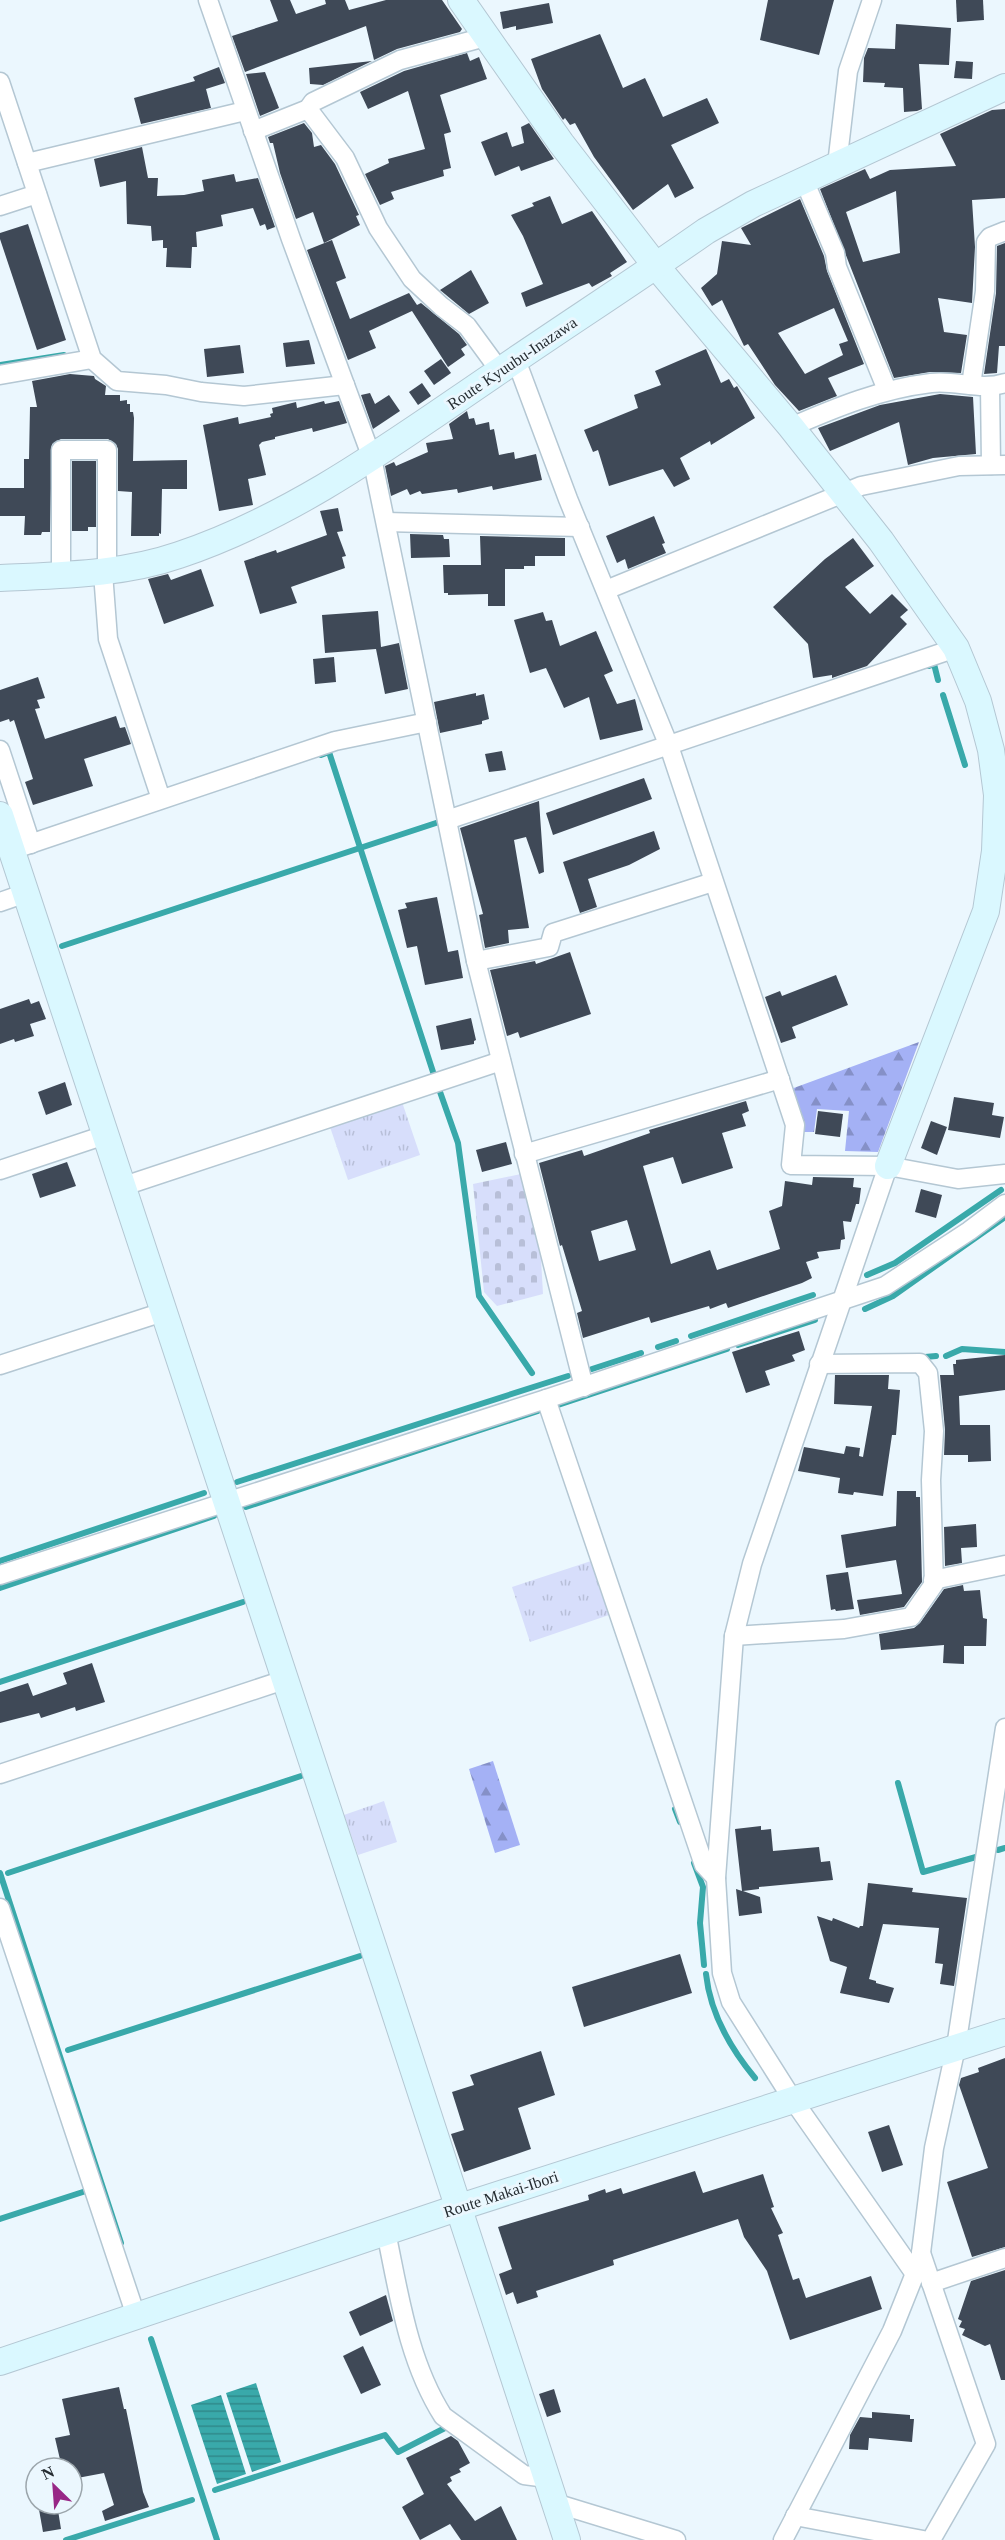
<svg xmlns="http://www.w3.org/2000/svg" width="1005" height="2540" viewBox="0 0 1005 2540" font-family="Georgia,serif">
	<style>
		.grass { fill: url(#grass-tufts) }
		.forest { fill: url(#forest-firs) }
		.cemetery { fill: url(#cemetery-stones) }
		.water { fill: url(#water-rules) }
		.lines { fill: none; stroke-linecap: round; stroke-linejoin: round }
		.stream { stroke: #39a9aa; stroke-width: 6 }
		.building { fill: #3f4957; fill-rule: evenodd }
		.street-casing { stroke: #b4c7d3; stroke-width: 21 }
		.secondary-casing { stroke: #b4c7d3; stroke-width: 28 }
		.street { stroke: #fff; stroke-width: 18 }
		.secondary { stroke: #daf8ff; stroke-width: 26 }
		.labels { text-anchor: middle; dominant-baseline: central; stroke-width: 6; stroke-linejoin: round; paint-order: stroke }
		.street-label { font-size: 16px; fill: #252c31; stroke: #ebf7fe }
	</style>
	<defs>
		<pattern id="grass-tufts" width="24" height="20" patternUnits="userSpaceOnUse" patternTransform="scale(1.5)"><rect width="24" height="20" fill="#d7defb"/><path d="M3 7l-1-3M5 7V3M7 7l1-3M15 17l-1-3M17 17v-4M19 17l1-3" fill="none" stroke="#b8bfd8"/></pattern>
		<pattern id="forest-firs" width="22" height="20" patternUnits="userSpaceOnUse" patternTransform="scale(1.5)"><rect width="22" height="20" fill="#a4b1f5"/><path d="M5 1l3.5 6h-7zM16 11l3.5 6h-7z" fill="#8590c7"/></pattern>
		<pattern id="cemetery-stones" width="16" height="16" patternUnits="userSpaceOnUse" patternTransform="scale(1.5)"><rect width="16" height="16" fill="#d7defb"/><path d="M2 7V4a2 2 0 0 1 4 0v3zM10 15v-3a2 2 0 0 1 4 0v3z" fill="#b8bfd8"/></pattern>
		<pattern id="water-rules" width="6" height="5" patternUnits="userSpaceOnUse" patternTransform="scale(1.5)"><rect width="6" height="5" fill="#39a9aa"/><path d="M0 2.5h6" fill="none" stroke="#308a8b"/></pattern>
	</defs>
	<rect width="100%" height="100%" fill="#ebf7fe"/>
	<g class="grass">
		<path d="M401,1099L420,1155L348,1180L329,1124Z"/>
		<path d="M591,1561L609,1615L530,1642L512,1587Z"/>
		<path d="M384,1801L397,1842L358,1855L344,1815Z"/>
	</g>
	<g class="forest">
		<path d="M919,1042L878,1152L845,1151L849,1111L817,1109L814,1132H803L791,1089Z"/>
		<path d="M493,1761L520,1845L495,1853L469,1769Z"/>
	</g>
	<path class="cemetery" d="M521,1174L540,1241L543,1294L497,1306L484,1292L473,1184Z"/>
	<g class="water">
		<path d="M256,2383L281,2462L252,2472L226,2393Z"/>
		<path d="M221,2395L246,2474L217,2484L191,2405Z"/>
	</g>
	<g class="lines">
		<g class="stream">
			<path d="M0,365L64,355"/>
			<path d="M929,666L934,664L938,680"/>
			<path d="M943,695L965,765"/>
			<path d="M321,755L329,752L434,1075"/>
			<path d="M62,946L439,822"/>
			<path d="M439,1089L458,1143L479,1296L532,1373"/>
			<path d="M867,1275L895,1263L1001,1190"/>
			<path d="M865,1309L893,1296L1005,1217"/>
			<path d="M691,1336L813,1295"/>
			<path d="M738,1345L815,1320"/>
			<path d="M658,1347L676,1341"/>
			<path d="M946,1356L962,1349L1005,1352"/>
			<path d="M925,1357L936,1356"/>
			<path d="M592,1369L641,1353"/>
			<path d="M555,1406L727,1349"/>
			<path d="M237,1482L568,1376"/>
			<path d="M246,1507L538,1411"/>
			<path d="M0,1561L204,1493"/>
			<path d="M0,1588L214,1516"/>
			<path d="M0,1682L243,1602"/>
			<path d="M898,1783L923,1872L976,1857"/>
			<path d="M675,1809L680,1822"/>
			<path d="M998,1850L1005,1848"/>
			<path d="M694,1863L703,1887L700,1923L704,1965"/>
			<path d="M0,1873L121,2243"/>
			<path d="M8,1873L301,1776"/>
			<path d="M706,1974C710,2012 731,2049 755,2078"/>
			<path d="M68,2050L360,1956"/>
			<path d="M0,2219L89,2190"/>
			<path d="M151,2339L217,2540"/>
			<path d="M215,2490L385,2435L398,2452L445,2428"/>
			<path d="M66,2540L192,2500"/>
		</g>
	</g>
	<g class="building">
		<path d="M270,0H290L296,14L326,4L325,0H345L349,10L386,0H442L462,29L460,32L397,49L374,60L366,26L245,72L232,36L278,21Z"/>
		<path d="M768,0H834L819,55L760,40Z"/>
		<path d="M956,0H983L984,20L957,22Z"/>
		<path d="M549,3L553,23L516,30V26L503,29L500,12Z"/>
		<path d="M896,24L951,28L949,65L919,64L922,109L917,111L904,112L903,88L884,87L885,83L863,82L864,58L868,48L895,49Z"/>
		<path d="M600,34L623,88L645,78L663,117L707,98L719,123L671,145L694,188L675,198L668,184L633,210L594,157L575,123L570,125L565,118L563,120L542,89L531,59Z"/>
		<path d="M467,53L470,61L479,57L487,79L440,95L451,132L444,134L451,168L443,170L444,176L391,192L394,199L380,205L365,174L389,163L388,159L425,149L408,91L368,109L360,92L404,71Z"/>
		<path d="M372,61L323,85L310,84L309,68Z"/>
		<path d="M956,61L973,62L972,79L954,78Z"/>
		<path d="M219,67L225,83L206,89L211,108L141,124L134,98L195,81L193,77Z"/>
		<path d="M265,72L279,108L260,116L246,74Z"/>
		<path d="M1005,109V198L972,200L975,247L972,303L938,298L944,332L967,335L961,373L930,372L894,378L820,189L865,169L870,179L890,170L956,166L940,134L992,110ZM896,191L900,253L863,262L846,212Z"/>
		<path d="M304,123L312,133L314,147L321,145L335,164L359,215L356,216L360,225L324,243L313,212L296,219L280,173L273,143H270L268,137Z"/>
		<path d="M529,123L554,159L521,171L519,166L495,176L481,142L507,132L512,147L524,143L521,127Z"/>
		<path d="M142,147L148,178H158L157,196L184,195L204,191L202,180L234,174L236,182L258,178L275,227L267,230L265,224L260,226L253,208L221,215L223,226L196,232L197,247H192L191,268L166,267L167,248H163V240L152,241L151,226L127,224L126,181L100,187L94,159Z"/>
		<path d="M550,196L562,224L592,211L627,262L610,273L612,276L592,287L589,283L526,307L521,293L543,284L523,236L511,215L534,206L532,203Z"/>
		<path d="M800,199L824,256L827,271L864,364L828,378L837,396L799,411L775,385L748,344L744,346L722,300L712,306L701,288L717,274L722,241L751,245L741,228ZM834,308L848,341L839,344L843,355L805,374L778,333Z"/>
		<path d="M28,224L66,340L37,350L0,239V233Z"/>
		<path d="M332,240L346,278L336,282L350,319L409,293L417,305L421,303L459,334L467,345L461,349L465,355L448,367L412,311L369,331L376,348L348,360L307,250Z"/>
		<path d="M1005,243V346H999L997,373L984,374L996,293L997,246Z"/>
		<path d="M471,270L489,303L469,314L440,290Z"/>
		<path d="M309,340L315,364L286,367L283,343Z"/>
		<path d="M240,345L244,373L207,377L204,349Z"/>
		<path d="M706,349L721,383L729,379L734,388L737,386L755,418L711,445L710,441L680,458L690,479L674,487L663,469L609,486L598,450L593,452L584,430L638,408L634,395L661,385L655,371Z"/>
		<path d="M441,359L451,373L434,385L424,371Z"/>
		<path d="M70,374L94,376L95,379L106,386L105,395H120V401L127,400V404H130V412H133L134,418L133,461L187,460V489H162L161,534L159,533V536H131L132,492L118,491V449L116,444L108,439H61L52,444L50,532H42L41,535H24L25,516H0V488H24V459H29L30,407H37L32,381Z"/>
		<path d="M422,383L431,396L418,405L409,392Z"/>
		<path d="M370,393L375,404L389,395L400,411L373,429L361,395Z"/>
		<path d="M940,394L973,397L976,454L933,458L908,465L899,422L830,451L818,428L880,405Z"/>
		<path d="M324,401L325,404L339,401L347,423L313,432L312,428L275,437V439L262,442L259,445L266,475L248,479L253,505L219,511L203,425L238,417L239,424L271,417L270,414L273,413L272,408L296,402L297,408Z"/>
		<path d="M467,411L469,419L474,418L476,425L489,422L490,430L494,429L499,455L514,452L515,459L536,454L542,480L493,490L492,486L458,493L457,489L422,494L420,491L410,495L407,489L391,496L385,466L394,462L396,466L428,452L426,443L453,439L449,424Z"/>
		<path d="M72,461H96V527H88V531H72Z"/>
		<path d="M338,508L343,531L337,532L346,556L342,557L345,568L291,587L297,603L260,614L244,561L276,550L277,553L327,535L320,511Z"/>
		<path d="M654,516L665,543L662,544L666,553L628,569L625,559L617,563L606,536Z"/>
		<path d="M410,534L443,535L444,539H449L450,557L411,558Z"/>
		<path d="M480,536L565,538V556H535V566H524V569H505V606H488V594L448,595V593H444L443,565H481Z"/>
		<path d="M853,538L874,566L845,587L870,614L892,594L908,610L900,617L907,624L867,666L832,678V675L813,678L808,644L773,607L825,559Z"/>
		<path d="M201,569L214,606L164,624L148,579L168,574L171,580Z"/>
		<path d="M378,611L381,647L399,643L408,689L385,694L376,649L325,653L322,615Z"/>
		<path d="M543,612L546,621L552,620L560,646L596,631L613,671L604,675L617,704L635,699L643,730L600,740L589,697L564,708L546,668L530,673L514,620Z"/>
		<path d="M334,657L336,682L315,684L313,659Z"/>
		<path d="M38,677L45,698L37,700L40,708L35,709L45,739L116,716L120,728L125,727L131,744L84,759L93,786L33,805L25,782L33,779L14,720L10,722L9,719L0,722V690Z"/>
		<path d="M476,693V696L484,694L489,719L482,721V724L440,733L434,702Z"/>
		<path d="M502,751L506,770L489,772L485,754Z"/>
		<path d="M644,778L652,799L553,835L546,813Z"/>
		<path d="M539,801L544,872L539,874L526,837L514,840L529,928L508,930L509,943L485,948L479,915L483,914L460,828Z"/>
		<path d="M654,831L660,849L629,865L588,879L597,907L580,913L563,862Z"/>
		<path d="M437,897L448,952L458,950L463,978L425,985L417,946L407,948L398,910L407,908L405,903Z"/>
		<path d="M570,952L591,1014L520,1038L518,1032L507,1036L490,970L535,961L536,964Z"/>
		<path d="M836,975L848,1005L792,1027L796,1038L781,1043L765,997L780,991L782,996Z"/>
		<path d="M29,999L31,1004L39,1001L46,1019L30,1024L34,1036L15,1042L14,1039L0,1044V1009Z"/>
		<path d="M471,1018L476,1040L474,1041V1044L441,1050L436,1026Z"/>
		<path d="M65,1082L72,1105L46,1115L38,1092Z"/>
		<path d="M954,1097L994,1103L992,1115L1004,1117L1000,1138L948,1130Z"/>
		<path d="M746,1101L749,1111L742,1114L746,1126L722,1133L733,1168L682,1184L673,1157L643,1166L671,1264L710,1250L717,1270L780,1249L769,1211L782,1206L785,1181L812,1185L813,1177L854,1178L853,1187L861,1188L859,1204H856L851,1222L843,1221L845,1239L841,1240L840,1249L817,1252L819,1258L806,1262L812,1278L802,1283L728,1308L726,1303L710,1309L709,1306L651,1323L649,1317L583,1338L577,1313L582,1311L562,1245L560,1246L539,1163L582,1150L584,1156L650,1133L649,1130ZM627,1220L636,1250L599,1261L591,1231Z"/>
		<path d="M818,1111L843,1114L840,1137L815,1134Z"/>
		<path d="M931,1121L947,1127L937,1155L921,1148Z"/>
		<path d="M506,1142L512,1164L482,1172L476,1150Z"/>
		<path d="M67,1162L76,1186L40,1198L32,1174Z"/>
		<path d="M921,1189L942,1195L936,1218L915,1212Z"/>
		<path d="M799,1331L805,1350L792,1355L795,1361L765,1371L770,1385L746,1393L732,1352Z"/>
		<path d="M1005,1355V1390L959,1396L960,1425H990L991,1461L968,1462V1455H944L945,1430L940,1375H954L953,1364H956V1360Z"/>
		<path d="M835,1375H889L888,1389L900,1390L896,1435H892L883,1496L854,1492L853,1495L838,1493L840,1478L798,1471L804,1447L844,1454L846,1446L860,1448L859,1456L863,1457L872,1406L834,1404Z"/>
		<path d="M897,1491H916V1497H920L922,1582L904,1607L860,1615L857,1600L902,1594L896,1560L846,1568L841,1535L896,1526Z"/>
		<path d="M976,1524L977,1547L961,1548L962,1563L945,1566L944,1527Z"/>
		<path d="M848,1572L854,1609L836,1611L835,1609L831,1610L826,1575Z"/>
		<path d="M963,1585L964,1591L980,1590L983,1618L987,1619L986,1646H964V1664L943,1663L944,1645L881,1650L879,1634L914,1628L920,1623L944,1589Z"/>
		<path d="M92,1663L105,1702L76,1711L75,1707L41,1718L39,1713L0,1723V1692L28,1683L33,1696L67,1684L63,1673Z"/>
		<path d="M761,1826V1830L771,1829L773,1851L819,1847L821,1862L830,1861L833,1880L759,1887V1889L743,1891L760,1897L762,1913L739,1916L736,1889L742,1891L735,1829Z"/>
		<path d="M868,1883L913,1888L912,1892L967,1898L954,1986L940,1984L943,1964L935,1963L939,1928L883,1924L869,1979L876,1981V1983L894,1988L889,2003L840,1993L847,1967L830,1961L817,1916L832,1921L833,1918L859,1928L860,1926H863Z"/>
		<path d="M680,1954L692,1993L584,2027L572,1987Z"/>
		<path d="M541,2051L555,2095L518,2108L531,2149L464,2172L451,2134L464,2130L452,2092L474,2085L470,2075Z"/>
		<path d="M1005,2058V2247L972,2257L947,2182L988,2168L959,2085L961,2078L979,2072L978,2068Z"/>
		<path d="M889,2125L903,2165L882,2172L868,2132Z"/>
		<path d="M695,2171L703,2193L763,2174L774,2207L771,2208L783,2233L778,2235L793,2280L799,2278L806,2298L871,2276L882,2309L790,2340L767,2271L744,2237L738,2219L613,2260L614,2265L536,2291L538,2297L517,2304L513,2292L506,2295L499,2274L512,2269L498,2227L589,2200L588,2195L605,2189L606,2193L621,2188L623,2194Z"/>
		<path d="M1005,2270V2380H1001L990,2344L985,2346L962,2335L965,2329L959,2327L962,2321L958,2319L971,2281Z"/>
		<path d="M386,2295L393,2321L360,2336L349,2312Z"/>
		<path d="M363,2346L381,2385L361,2394L343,2356Z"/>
		<path d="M119,2387L124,2409H126L143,2492L149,2507L105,2521L102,2511L114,2505L104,2473L72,2479V2465L62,2468L55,2438L70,2435L62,2399Z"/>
		<path d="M554,2389L561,2412L547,2417L539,2394Z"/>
		<path d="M872,2412L910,2415V2419H914L912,2442L869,2438L868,2450L849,2449L850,2435L860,2417L872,2418Z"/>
		<path d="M451,2436L458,2441L470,2463L459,2469L461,2472L450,2477L452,2481L447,2484L475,2521L501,2506L517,2540H461L450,2524L420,2540L402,2507L424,2494L406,2458Z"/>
		<path d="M38,2504H57L61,2529L43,2532Z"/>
	</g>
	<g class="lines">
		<g class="street-casing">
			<g id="street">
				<path d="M208,0L291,239L372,458L476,961L584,1387"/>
				<path d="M0,82L92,359L117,381L166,385L201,392L244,396L345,385"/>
				<path d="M308,109L345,158L378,228L412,279L441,306L467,326L500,371"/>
				<path d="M253,131L308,109L313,102L400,60L485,37"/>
				<path d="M27,163L245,111"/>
				<path d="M837,165L848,71L872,0"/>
				<path d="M804,180L835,253L837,267L887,390"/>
				<path d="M0,206L37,194"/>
				<path d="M516,360L568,499L669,746L795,1125L791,1165L888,1166L958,1179L1005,1174"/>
				<path d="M0,375L92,359"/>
				<path d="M971,385L985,291L986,242L990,237L1005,231"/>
				<path d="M990,386L991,465"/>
				<path d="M791,427C837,407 881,389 931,383C956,380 981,391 1005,383"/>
				<path d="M386,522L580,527"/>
				<path d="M103,573L108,639L161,799"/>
				<path d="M61,575V450H107V572"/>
				<path d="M606,590L861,486L959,466L1005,465"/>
				<path d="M0,750L31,844"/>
				<path d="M447,820L956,648"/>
				<path d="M12,850L335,741L427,722"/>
				<path d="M0,902L26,893"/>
				<path d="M476,961L549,947L553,933L713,882"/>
				<path d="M524,1154L780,1079"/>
				<path d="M888,1166L752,1564L734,1636L716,1878L722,1973L731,2002L793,2100L915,2274"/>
				<path d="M0,1170L105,1135"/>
				<path d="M121,1187L501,1061"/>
				<path d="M0,1365L163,1312"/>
				<path d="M546,1399L704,1865L716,1878"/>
				<path d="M0,1575L546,1399L885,1286L969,1231L1005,1204"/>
				<path d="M933,1580L1005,1565"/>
				<path d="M734,1636L844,1629L911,1617L934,1584L931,1480L934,1431L928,1373L920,1363L819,1364"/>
				<path d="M0,1774L284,1680"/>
				<path d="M0,1908L136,2316"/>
				<path d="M386,2232C399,2294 408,2361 443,2416L524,2475L547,2478"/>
				<path d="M921,2253L986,2444L931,2540"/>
				<path d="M931,2283L1005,2258"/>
				<path d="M555,2503L676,2540"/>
				<path d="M795,2516L923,2540"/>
				<path d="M783,2540L892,2331L920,2261L934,2148L956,2047L1005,1728"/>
			</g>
		</g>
		<g class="secondary-casing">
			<g id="secondary">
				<path d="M461,0L561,143L656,266L791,427L881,541L956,648L978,701L991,750L997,795L995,851L986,911L888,1166"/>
				<path d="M0,578C60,575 121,575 179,555C295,516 392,444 492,376C563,327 635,281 706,231L753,204L1005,87"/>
				<path d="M0,815C188,1390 381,1964 567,2540"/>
				<path d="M0,2362L460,2207L1005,2032"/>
			</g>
		</g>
		<use href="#street" class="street"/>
		<use href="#secondary" class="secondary"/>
	</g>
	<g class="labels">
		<g class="street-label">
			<text transform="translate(512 363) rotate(-34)">Route Kyuubu-Inazawa</text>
			<text transform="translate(501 2194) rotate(-18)">Route Makai-Ibori</text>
		</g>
	</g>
	<g transform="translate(54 2486) rotate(335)"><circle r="28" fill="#ebf7fe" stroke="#9ca6ac" stroke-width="1.5"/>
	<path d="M0-4.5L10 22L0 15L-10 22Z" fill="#982786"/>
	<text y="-9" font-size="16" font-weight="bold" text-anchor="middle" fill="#252c31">N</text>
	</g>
</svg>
